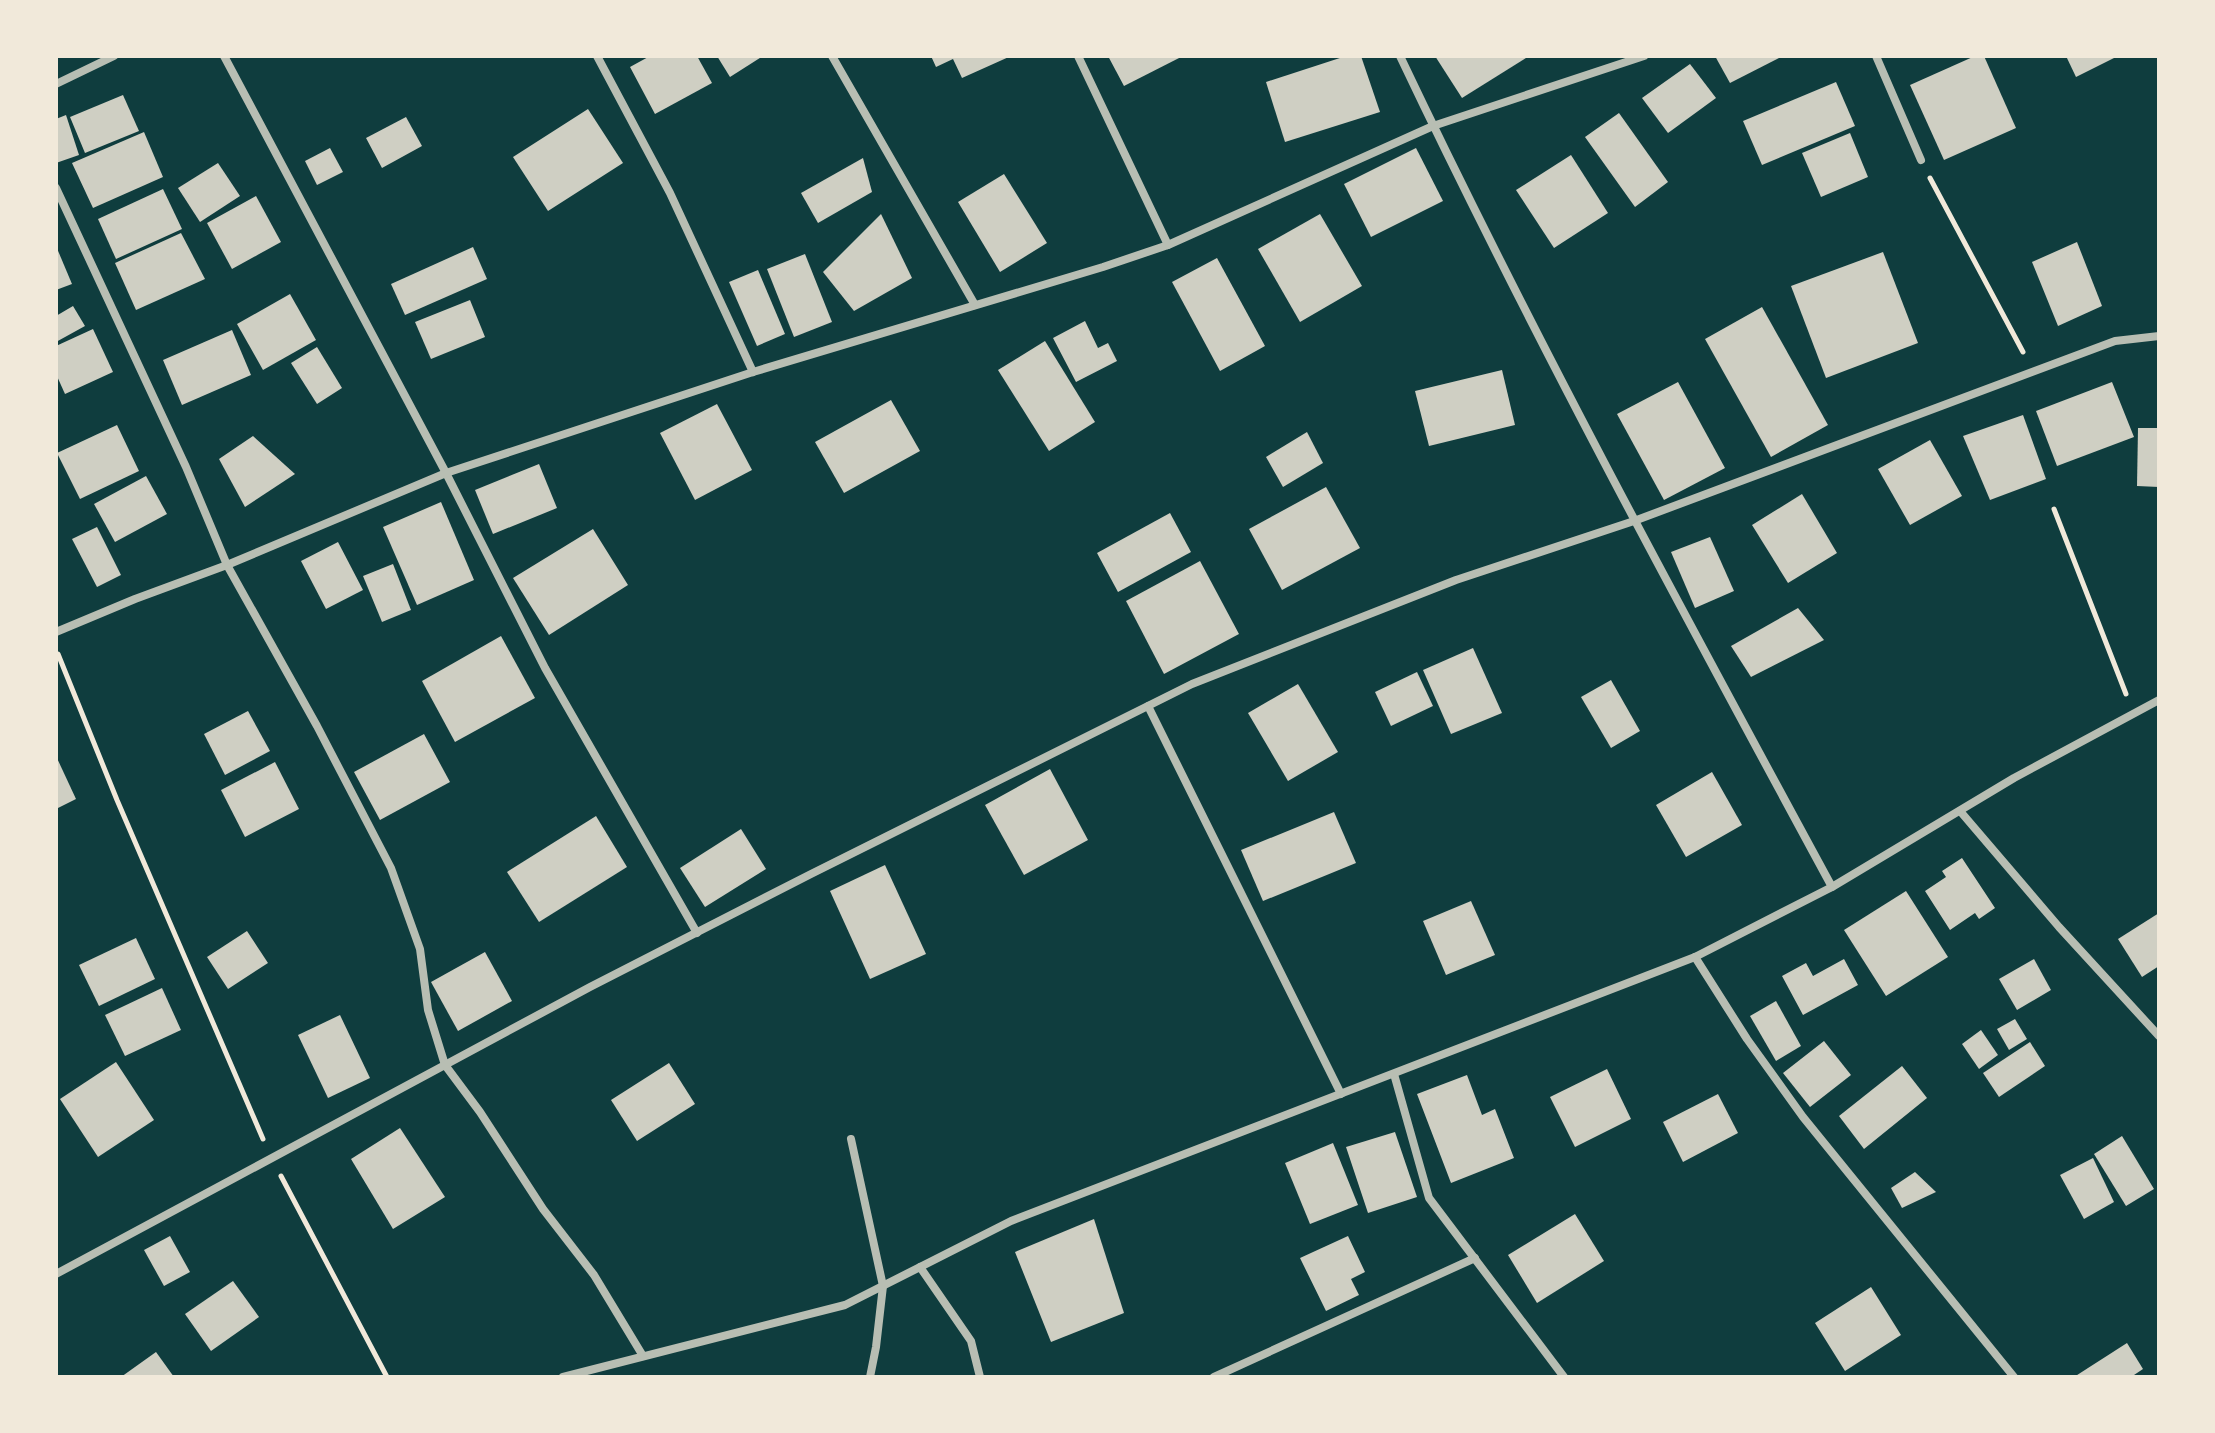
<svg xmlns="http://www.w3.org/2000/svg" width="2215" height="1433" viewBox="0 0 2215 1433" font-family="Barlow,sans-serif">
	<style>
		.building { fill: #cfcfc3 }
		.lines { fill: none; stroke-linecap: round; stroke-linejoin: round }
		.path { stroke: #f1e9da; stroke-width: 5 }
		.minor { stroke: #b8beb3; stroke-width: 8 }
	</style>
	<rect width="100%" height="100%" fill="#0f3d3e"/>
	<g class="building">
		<path d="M650,56H697L712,83L655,114L630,67Z"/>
		<path d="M717,56H763L730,77Z"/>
		<path d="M931,56H1011L962,78L953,59L936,67Z"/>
		<path d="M1108,56H1183L1124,86Z"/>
		<path d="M1346,56H1361L1380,112L1285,142L1266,82Z"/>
		<path d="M1435,56H1529L1462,98Z"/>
		<path d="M1715,56H1783L1730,83Z"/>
		<path d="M1975,56H1984L2016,128L1944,160L1910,85Z"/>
		<path d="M2066,56H2118L2076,77Z"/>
		<path d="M1690,64L1716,98L1668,133L1642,98Z"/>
		<path d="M1836,82L1855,126L1762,165L1743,121Z"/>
		<path d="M123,95L139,131L85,153L70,117Z"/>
		<path d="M588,109L623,163L548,211L513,157Z"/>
		<path d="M1619,113L1668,182L1635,207L1585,137Z"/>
		<path d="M66,115L79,155L56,163V119Z"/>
		<path d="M406,117L422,146L382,168L366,138Z"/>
		<path d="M144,132L163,177L93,208L72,163Z"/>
		<path d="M1850,133L1868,177L1821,197L1802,153Z"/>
		<path d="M330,148L343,172L317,185L305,161Z"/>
		<path d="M1416,148L1443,201L1371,237L1344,184Z"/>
		<path d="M1571,155L1608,213L1554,248L1516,190Z"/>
		<path d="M863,158L872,192L818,223L801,193Z"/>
		<path d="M218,163L240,196L200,222L178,188Z"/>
		<path d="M1004,174L1047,243L1000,272L958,202Z"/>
		<path d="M163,189L182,229L116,259L98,219Z"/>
		<path d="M256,196L281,242L232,269L207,223Z"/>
		<path d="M881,214L912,278L854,311L823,272Z"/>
		<path d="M1320,214L1362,286L1300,322L1258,249Z"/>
		<path d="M181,233L205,279L136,310L115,263Z"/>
		<path d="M2077,242L2102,306L2058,326L2032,262Z"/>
		<path d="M56,246L72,284L56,290Z"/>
		<path d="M473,247L487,279L405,315L391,284Z"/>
		<path d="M1883,252L1918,343L1826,378L1791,286Z"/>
		<path d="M805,254L832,322L794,337L767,269Z"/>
		<path d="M1217,258L1265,346L1220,371L1172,282Z"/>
		<path d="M758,270L785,334L757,346L729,282Z"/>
		<path d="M290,294L316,340L263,370L237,324Z"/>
		<path d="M470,300L485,337L431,359L415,322Z"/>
		<path d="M73,306L85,326L56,342V316Z"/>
		<path d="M1762,307L1828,425L1771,457L1705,339Z"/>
		<path d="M1085,321L1098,348L1108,343L1117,361L1076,382L1053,338Z"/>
		<path d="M93,329L113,372L65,394L56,374V346Z"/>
		<path d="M232,330L251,375L182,405L163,360Z"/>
		<path d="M1045,341L1095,422L1049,451L998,370Z"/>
		<path d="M317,347L342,388L317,404L291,363Z"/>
		<path d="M1502,370L1515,425L1429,446L1415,391Z"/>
		<path d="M1678,382L1725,468L1664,500L1617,414Z"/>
		<path d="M2112,382L2134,437L2057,466L2036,411Z"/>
		<path d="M891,400L920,451L844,493L815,442Z"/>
		<path d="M717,404L752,470L695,500L660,433Z"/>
		<path d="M2023,415L2046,479L1990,500L1963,436Z"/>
		<path d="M117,425L139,471L80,499L57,453Z"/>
		<path d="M2138,428H2159V487L2137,486Z"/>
		<path d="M1307,432L1323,463L1283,487L1266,457Z"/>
		<path d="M253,436L295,474L245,507L219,459Z"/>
		<path d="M1930,440L1962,496L1910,525L1878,469Z"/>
		<path d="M539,464L557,508L493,534L475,490Z"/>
		<path d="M146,476L167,514L115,542L94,504Z"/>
		<path d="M1326,487L1360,548L1282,590L1249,529Z"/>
		<path d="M1802,494L1837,553L1788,583L1752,525Z"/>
		<path d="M441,502L474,580L417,605L383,527Z"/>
		<path d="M1170,513L1191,552L1118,592L1097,553Z"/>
		<path d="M97,527L121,575L97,587L72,539Z"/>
		<path d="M593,529L628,585L549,635L513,578Z"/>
		<path d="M1710,537L1734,591L1695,608L1671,552Z"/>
		<path d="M338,542L363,590L326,609L301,561Z"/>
		<path d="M1200,561L1239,634L1164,674L1126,601Z"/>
		<path d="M393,564L411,610L382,622L363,576Z"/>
		<path d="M1798,608L1824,640L1751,677L1731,646Z"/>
		<path d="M501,636L535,698L455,742L422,681Z"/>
		<path d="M1473,648L1502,713L1451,734L1423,670Z"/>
		<path d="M1417,672L1433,706L1391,726L1375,692Z"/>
		<path d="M1611,680L1640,731L1611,748L1581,697Z"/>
		<path d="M1298,684L1338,752L1288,781L1248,713Z"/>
		<path d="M248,711L270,751L225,775L204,734Z"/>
		<path d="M424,734L450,782L380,820L354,772Z"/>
		<path d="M56,756L76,799L56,809Z"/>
		<path d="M275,762L299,809L245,837L221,790Z"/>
		<path d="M1050,769L1088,840L1024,875L985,805Z"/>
		<path d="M1712,772L1742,825L1686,857L1656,805Z"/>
		<path d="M1334,812L1356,863L1263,901L1241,850Z"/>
		<path d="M596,816L627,867L539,922L507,872Z"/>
		<path d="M741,829L766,869L705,907L680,868Z"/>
		<path d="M1962,858L1995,908L1979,919L1975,913L1950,930L1925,891L1946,877L1942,871Z"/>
		<path d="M885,865L926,954L870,979L830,891Z"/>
		<path d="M1906,891L1948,957L1886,996L1844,930Z"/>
		<path d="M1471,901L1495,955L1446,975L1423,921Z"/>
		<path d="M2159,913V966L2142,977L2118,939Z"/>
		<path d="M247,931L268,963L228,989L207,957Z"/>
		<path d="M136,938L155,979L99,1006L79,965Z"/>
		<path d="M485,952L512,1001L458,1031L431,982Z"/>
		<path d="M1844,959L1858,985L1803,1015L1782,976L1806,963L1813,976Z"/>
		<path d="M2034,959L2051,990L2017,1010L1999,979Z"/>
		<path d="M162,988L181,1030L125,1056L105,1015Z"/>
		<path d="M1776,1001L1801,1046L1776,1061L1750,1016Z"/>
		<path d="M340,1015L370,1078L328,1098L298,1035Z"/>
		<path d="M2015,1019L2027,1039L2009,1050L1997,1029Z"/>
		<path d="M1981,1030L1998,1055L1979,1069L1962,1044Z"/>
		<path d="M1824,1041L1851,1075L1810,1107L1783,1073Z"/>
		<path d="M2030,1042L2045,1066L1999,1097L1983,1073Z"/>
		<path d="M116,1062L154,1120L98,1157L60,1099Z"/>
		<path d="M669,1063L695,1104L637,1141L611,1100Z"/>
		<path d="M1902,1066L1927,1098L1864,1149L1839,1116Z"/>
		<path d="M1607,1069L1631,1119L1575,1147L1550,1097Z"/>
		<path d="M1467,1075L1482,1115L1495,1109L1514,1158L1451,1183L1417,1094Z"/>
		<path d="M1718,1094L1738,1133L1683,1162L1663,1122Z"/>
		<path d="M400,1128L445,1197L393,1229L351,1159Z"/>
		<path d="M1395,1132L1417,1197L1368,1213L1346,1147Z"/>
		<path d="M2122,1136L2154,1189L2126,1206L2094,1154Z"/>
		<path d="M1333,1143L1358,1205L1310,1224L1285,1163Z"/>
		<path d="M2093,1158L2114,1202L2084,1219L2060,1175Z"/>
		<path d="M1915,1172L1936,1192L1902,1208L1891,1188Z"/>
		<path d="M1575,1214L1604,1261L1537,1303L1508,1255Z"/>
		<path d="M1094,1219L1124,1313L1051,1342L1015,1252Z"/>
		<path d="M170,1236L190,1272L164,1286L144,1250Z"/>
		<path d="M1348,1236L1365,1272L1351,1279L1359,1295L1326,1311L1300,1258Z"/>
		<path d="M233,1281L259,1317L211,1351L185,1314Z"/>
		<path d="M1871,1287L1901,1335L1845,1371L1815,1323Z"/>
		<path d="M2127,1343L2143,1369L2131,1377H2074Z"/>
		<path d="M156,1352L174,1377H121Z"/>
	</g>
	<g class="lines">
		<g class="path">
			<path d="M1930,178L2023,352"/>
			<path d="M2054,509L2126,694"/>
			<path d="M58,654L117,800L263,1139"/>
			<path d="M281,1176L387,1377"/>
		</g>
		<g class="minor">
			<path d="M224,56L446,473L545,668L697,933"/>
			<path d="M597,56L670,193L753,372"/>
			<path d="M832,56L975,305"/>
			<path d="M1078,56L1168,245"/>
			<path d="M1400,56C1534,338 1683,612 1832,887"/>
			<path d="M1876,56L1921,160"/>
			<path d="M56,84L114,56"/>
			<path d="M56,188L186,467L227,565L317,726L391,868L420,949L428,1010L445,1065L480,1112L543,1209L594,1275L643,1356"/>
			<path d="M56,632L135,599L227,565L446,473L753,372L1103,267L1168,245L1433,126L1644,56"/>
			<path d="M1148,706L1341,1094"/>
			<path d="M1960,811L2059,927L2159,1036"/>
			<path d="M1695,957L1747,1039L1803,1117L2014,1377"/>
			<path d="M1394,1074L1429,1198L1564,1377"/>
			<path d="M851,1139L883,1286L876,1347L870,1377"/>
			<path d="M920,1267L971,1341L980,1377"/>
			<path d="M56,1274L590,987L811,874L1192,684L1456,580L1634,521L2115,341L2159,336"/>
			<path d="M563,1377L845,1305L1011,1221L1695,957L1832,887L2014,778L2159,700"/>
			<path d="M1214,1377L1475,1258"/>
		</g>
	</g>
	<rect width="2215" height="1433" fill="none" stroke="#f1e9da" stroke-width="116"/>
</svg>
